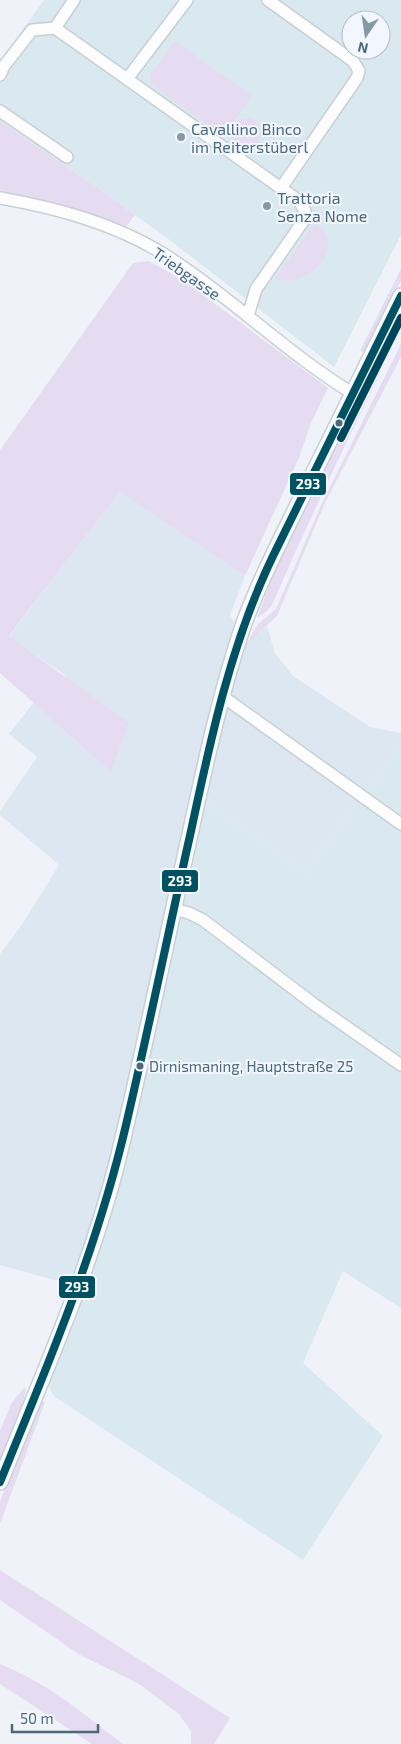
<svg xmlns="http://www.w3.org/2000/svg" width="401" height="1744" viewBox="0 0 401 1744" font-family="'Exo 2',sans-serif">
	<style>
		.residential { fill: #dde7f2 }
		.commercial { fill: #dae8f0; fill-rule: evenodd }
		.green { fill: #e6dcf1 }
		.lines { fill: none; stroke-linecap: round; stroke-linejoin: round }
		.minor-casing { stroke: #c8cfd5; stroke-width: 14 }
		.secondary-casing { stroke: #c8cfd6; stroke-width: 18 }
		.minor { stroke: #fdfdfe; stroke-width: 11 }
		.secondary { stroke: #fdfdfe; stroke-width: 15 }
		.bus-1-casing { stroke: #f2f7ff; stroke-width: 11 }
		.bus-2-casing { stroke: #f2f7ff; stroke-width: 11 }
		.bus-1 { stroke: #005262; stroke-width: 8 }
		.bus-2 { stroke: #00465a; stroke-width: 8 }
		.poi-dot { fill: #8699a6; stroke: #f2f7ff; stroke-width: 2 }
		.bus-dot { fill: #4d6979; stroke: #f2f7ff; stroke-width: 2 }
		.labels { text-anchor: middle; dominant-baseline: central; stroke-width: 4; stroke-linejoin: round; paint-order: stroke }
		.bus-label { font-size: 15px; fill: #4d6979; stroke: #f2f7ff; text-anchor: start }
		.poi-label { font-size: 16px; fill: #4d6979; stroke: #f2f7ff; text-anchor: start }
		.street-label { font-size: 16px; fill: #4d6979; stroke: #f2f7ff }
		.line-badge { stroke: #f2f7ff; stroke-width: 2 }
		.badge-label { font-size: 14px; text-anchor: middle; font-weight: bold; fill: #fff }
	</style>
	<rect width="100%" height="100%" fill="#eff3f9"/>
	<path class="residential" d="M120,490L245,576L230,615L246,644L267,626L275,653L293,676L370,727L401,733V749L366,790L306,873L205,802L138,1103L83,1288L0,1265V954L23,923L59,865L0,815V811L37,757L9,734L34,702L111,772L65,675L9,637Z"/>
	<g class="commercial">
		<path d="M44,0H401V235L334,367L171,241L98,188L0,121V61ZM351,20H381V50H351Z"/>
		<path d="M401,749V1308L343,1271L303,1363L383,1436L303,1560L55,1397L37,1371L71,1283L83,1288L138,1103L205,802L306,873L366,790Z"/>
	</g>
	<g class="green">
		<path d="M175,41L252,96L223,136L151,84L150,75Z"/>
		<circle cx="246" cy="133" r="15"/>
		<path d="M0,121L98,188L135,215L125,228L59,205L0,193Z"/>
		<path d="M316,225C352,249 300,292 275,278L312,227Z"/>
		<path d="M149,261L183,280L328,388L311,423L298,460L245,576L120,491L9,636L129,723L111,772L0,673V450L133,263Z"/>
		<path d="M401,269V281L365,353L360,351Z"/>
		<path d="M401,313V329L384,364L380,360V356Z"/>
		<path d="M401,344V357L325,503L277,616L246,645L258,624L276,609L322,503Z"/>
		<path d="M376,365L380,368V374C342,450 306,527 272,605L266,612L257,618L272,578L293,531L334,447L359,404Z"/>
		<path d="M24,1388L26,1389L22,1407L0,1460V1431L11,1404Z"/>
		<path d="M41,1401L45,1402L0,1524V1501Z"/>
		<path d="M0,1570L230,1718L214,1744H191V1731L179,1714L139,1684L80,1655L0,1600Z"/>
		<path d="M0,1664C46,1682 84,1714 123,1744H92L0,1684Z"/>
	</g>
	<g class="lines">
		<g class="minor-casing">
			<g id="minor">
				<path d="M187,0L127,79L299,201L305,211L304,220L256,289L248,316"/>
				<path d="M268,0L353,61L359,71L357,78L281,188"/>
				<path d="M55,28L74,0"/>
				<path d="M0,75L4,66L32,30L55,28L127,79"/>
				<path d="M0,111L67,157"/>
				<path d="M0,198C56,208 113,223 162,253C229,295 285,352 352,393"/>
				<path d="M222,696L401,824"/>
				<path d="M173,909L189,913L203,920L315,1005L401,1065"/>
			</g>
		</g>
		<g class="secondary-casing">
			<path id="secondary" d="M0,1482C42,1377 89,1273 117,1163C141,1065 161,965 183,866C201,786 216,707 242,629C253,596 269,564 284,533L401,296"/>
		</g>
		<use href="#minor" class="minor"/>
		<use href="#secondary" class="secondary"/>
		<g class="bus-1-casing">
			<path id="bus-1" d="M0,1482C48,1365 97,1249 126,1125C149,1027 169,929 191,831C211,737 231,643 273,556L401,296"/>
		</g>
		<g class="bus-2-casing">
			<path id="bus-2" d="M341,438L401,318"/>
		</g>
		<use href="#bus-1" class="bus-1"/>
		<use href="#bus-2" class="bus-2"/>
	</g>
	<g class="poi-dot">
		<circle cx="181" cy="137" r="5"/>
		<circle cx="267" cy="206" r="5"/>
	</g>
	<g class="bus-dot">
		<circle cx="339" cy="423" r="4.5"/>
		<circle cx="140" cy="1066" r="4.5"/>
	</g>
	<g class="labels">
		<g class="bus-label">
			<text x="149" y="1066">Dirnismaning, Hauptstraße 25</text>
		</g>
		<g class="poi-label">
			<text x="191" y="128">Cavallino Binco<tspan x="191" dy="18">im Reiterstüberl</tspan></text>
			<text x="277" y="197">Trattoria<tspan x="277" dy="18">Senza Nome</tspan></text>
		</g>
		<g class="street-label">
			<text transform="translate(187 273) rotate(35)">Triebgasse</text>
		</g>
	</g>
	<g class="line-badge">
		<rect x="289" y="472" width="38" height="24" rx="5" fill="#005262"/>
		<rect x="161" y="869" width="38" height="24" rx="5" fill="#005262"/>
		<rect x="58" y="1275" width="38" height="24" rx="5" fill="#005262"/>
	</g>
	<g class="badge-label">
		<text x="308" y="489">293</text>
		<text x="180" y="886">293</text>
		<text x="77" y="1292">293</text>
	</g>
	<g transform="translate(366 35) rotate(193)"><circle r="24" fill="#f2f7ff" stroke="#b0bec9"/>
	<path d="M0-4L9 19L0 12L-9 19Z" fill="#8699a6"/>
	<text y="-8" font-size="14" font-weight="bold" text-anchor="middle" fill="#4d6979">N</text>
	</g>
	<path d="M12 1724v8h86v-8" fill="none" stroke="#4d6979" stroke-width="2.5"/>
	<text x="20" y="1724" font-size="15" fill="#4d6979" stroke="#f2f7ff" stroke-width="4" paint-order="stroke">50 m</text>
</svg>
